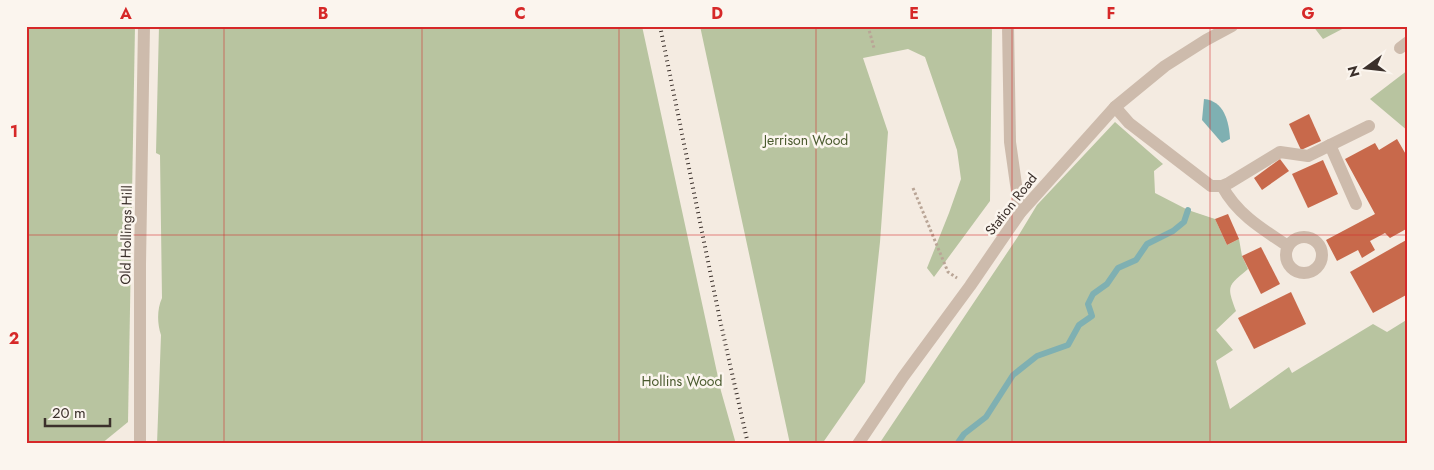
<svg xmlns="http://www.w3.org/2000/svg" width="1434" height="470" viewBox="0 0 1434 470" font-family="Jost,sans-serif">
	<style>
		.green { fill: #b8c4a0 }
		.water { fill: #7fb0b2 }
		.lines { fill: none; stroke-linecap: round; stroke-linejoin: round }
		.stream { stroke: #7fb0b2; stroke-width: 6 }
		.building { fill: #c8694b }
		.path { stroke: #b9a596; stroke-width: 3; stroke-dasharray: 2.5 2.5; stroke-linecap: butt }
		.minor { stroke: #cdbbac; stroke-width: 12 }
		.rail { stroke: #3b302b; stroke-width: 4; stroke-dasharray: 1 4; stroke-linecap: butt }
		.grid { fill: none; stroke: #d62828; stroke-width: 1; stroke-opacity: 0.55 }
		.labels { text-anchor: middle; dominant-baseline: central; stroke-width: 5; stroke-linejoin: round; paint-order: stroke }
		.park-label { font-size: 14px; fill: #4a5a2e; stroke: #fbf5ee }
		.street-label { font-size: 14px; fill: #3b302b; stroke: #fbf5ee }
		.neatline { fill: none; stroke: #d62828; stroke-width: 2 }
		.grid-label { font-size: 16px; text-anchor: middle; font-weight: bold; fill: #d62828 }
	</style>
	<rect width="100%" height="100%" fill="#f4ebe1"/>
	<g class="green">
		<path d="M26,26H135L128,422L101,444H26Z"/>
		<path d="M159,26H642L721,391L736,444H157L161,335C157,323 157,309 162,298L160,155L156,153Z"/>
		<path d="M700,26H992L990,201L934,277L927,268L949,213L961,179L957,150L925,57L908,49L863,58L888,132L880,242L865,382L822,444H790Z"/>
		<path d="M1313,26H1348L1323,39Z"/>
		<path d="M1408,70V131L1370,99Z"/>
		<path d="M1115,122L1163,164L1154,171L1155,193L1188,210L1215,219L1227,245L1239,239L1242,256L1248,269C1228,286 1226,285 1236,311L1216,330L1233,350L1216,361L1230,409L1289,367L1292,373L1373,324L1387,332L1408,319V444H879L1017,238L1037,205Z"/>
	</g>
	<path class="water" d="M1204,99C1224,101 1229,121 1230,139L1222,143L1202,120Z"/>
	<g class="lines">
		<path class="stream" d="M957,444L964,434L986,417L1013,375L1037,356L1068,345L1079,325L1092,316L1088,304L1093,294L1107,284L1118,268L1136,260L1147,244L1173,231L1184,222L1188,210"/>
	</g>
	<g class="building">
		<path d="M1309,114L1321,141L1301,150L1289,124Z"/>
		<path d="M1397,139L1408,158V228L1390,238L1385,233L1370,241L1375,250L1362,258L1358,250L1337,261L1326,240L1375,214L1345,159L1375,143L1379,150Z"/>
		<path d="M1280,159L1289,171L1262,190L1254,178Z"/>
		<path d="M1323,160L1338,194L1308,208L1292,174Z"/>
		<path d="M1228,214L1239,239L1227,245L1215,219Z"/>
		<path d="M1408,239V294L1373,313L1350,272Z"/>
		<path d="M1261,247L1280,284L1261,294L1242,256Z"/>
		<path d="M1291,292L1306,324L1254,349L1238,318Z"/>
	</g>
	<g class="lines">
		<g class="path">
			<path d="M868,26L874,48"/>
			<path d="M913,188L948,272L957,278"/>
		</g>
		<g class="minor">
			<path d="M1008,26L1010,142L1020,213"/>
			<path d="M1400,48L1408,42"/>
			<path d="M1115,107L1129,123L1211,186H1222L1229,183L1280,152L1308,156L1369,126"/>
			<path d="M1330,145L1356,204"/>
			<path d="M1222,186C1237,214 1262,229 1288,246"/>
			<circle cx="1304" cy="255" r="18"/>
			<path d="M140,444V264L144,26"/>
			<path d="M858,444L903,377L970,286L1020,213L1115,107L1165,66L1206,40L1232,26"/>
		</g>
		<path class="rail" d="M660,26L720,320L748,444"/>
	</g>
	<path class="grid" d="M224,26V444M422,26V444M619,26V444M816,26V444M1012,26V444M1210,26V444M26,235H1408"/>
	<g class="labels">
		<g class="park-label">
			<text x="806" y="140">Jerrison Wood</text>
			<text x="682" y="381">Hollins Wood</text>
		</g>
		<g class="street-label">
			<text transform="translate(1011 204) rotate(-52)">Station Road</text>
			<text transform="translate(126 235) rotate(-89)">Old Hollings Hill</text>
		</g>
	</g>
	<rect width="1434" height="470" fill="none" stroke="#fbf5ee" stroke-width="55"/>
	<g transform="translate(1366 68) rotate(255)" stroke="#fbf5ee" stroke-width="4" paint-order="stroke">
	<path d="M0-4L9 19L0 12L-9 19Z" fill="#3b302b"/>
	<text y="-8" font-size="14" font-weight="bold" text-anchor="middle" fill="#3b302b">N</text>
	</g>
	<path d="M45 418v8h65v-8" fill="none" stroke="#3b302b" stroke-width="2.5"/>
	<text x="52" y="418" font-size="15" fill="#3b302b" stroke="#fbf5ee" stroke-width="4" paint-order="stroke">20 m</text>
	<rect x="28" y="28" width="1378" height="414" class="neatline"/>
	<g class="grid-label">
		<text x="126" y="19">A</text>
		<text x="323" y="19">B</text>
		<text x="520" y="19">C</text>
		<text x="717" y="19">D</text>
		<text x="914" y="19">E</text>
		<text x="1111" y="19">F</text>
		<text x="1308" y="19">G</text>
		<text x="14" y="137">1</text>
		<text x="14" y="344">2</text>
	</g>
</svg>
